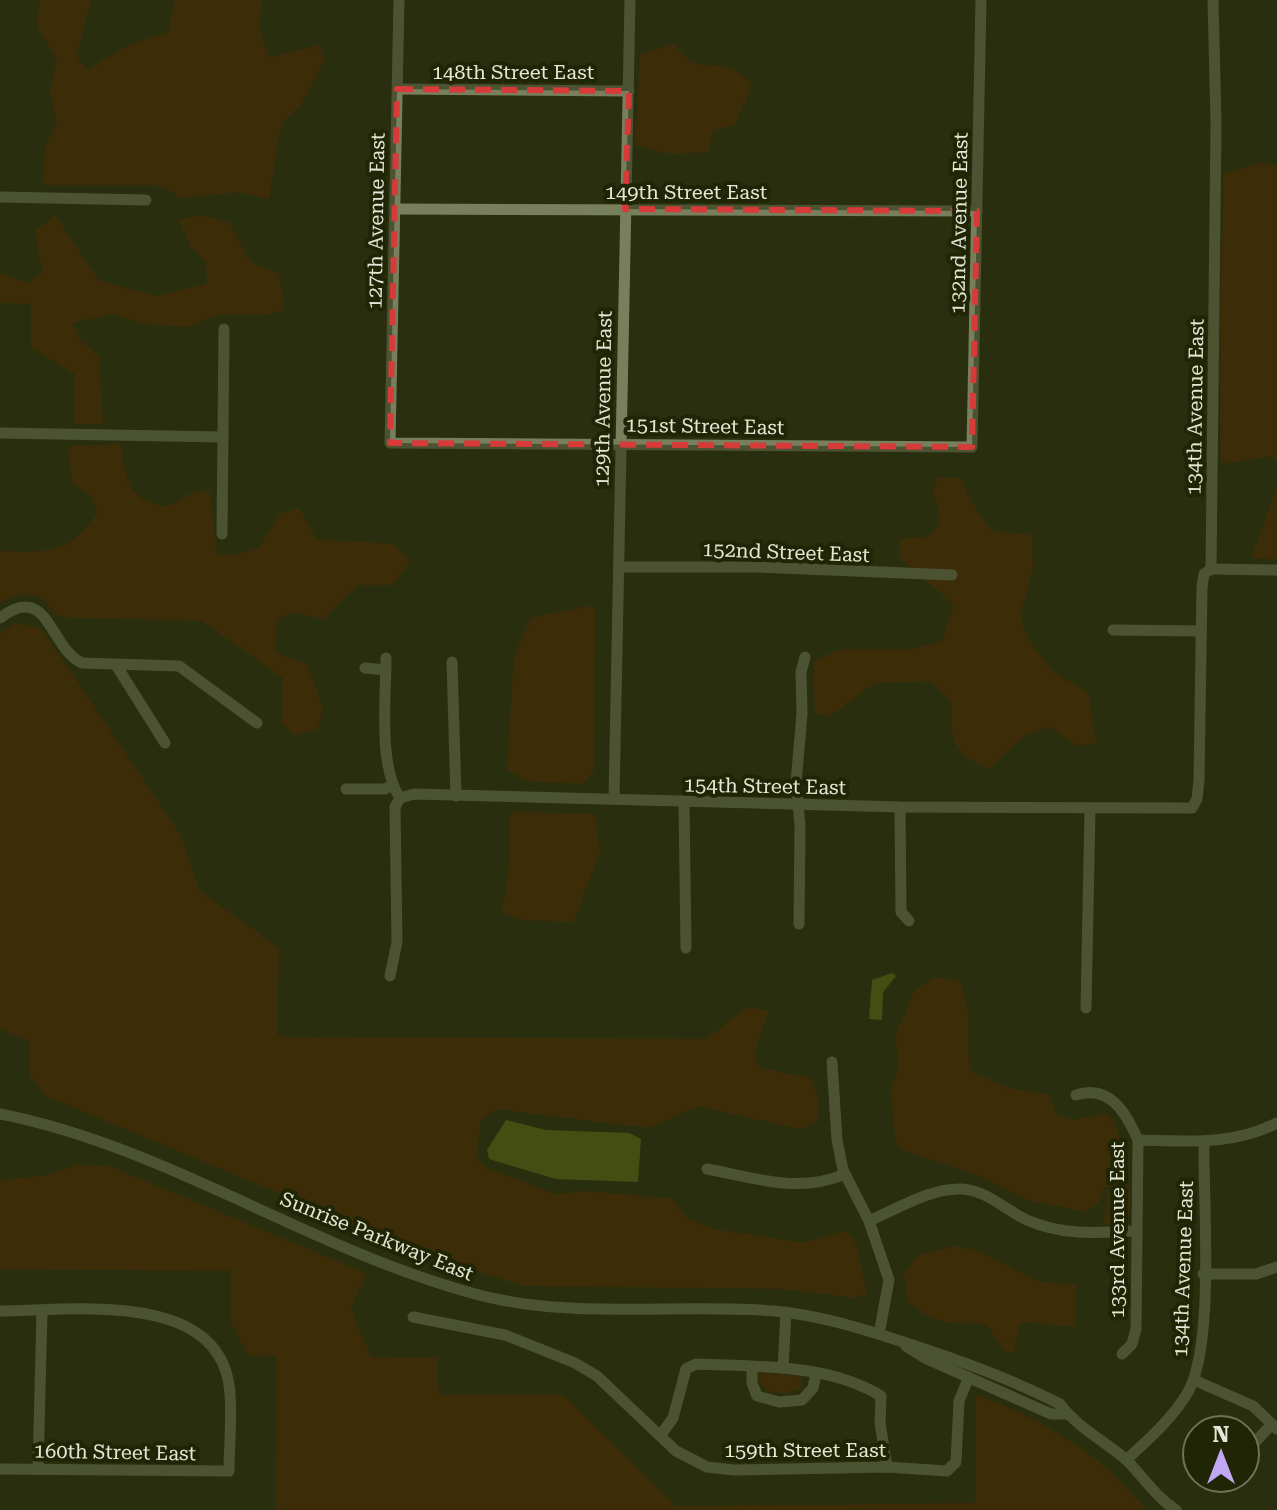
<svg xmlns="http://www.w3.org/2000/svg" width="1277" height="1510" viewBox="0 0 1277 1510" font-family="'Roboto Serif',serif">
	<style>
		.green { fill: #532900 }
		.water { fill: #657419 }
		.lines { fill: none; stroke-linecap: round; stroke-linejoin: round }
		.minor { stroke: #777f5d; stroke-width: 11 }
		.marked { fill: none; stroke: #d73b39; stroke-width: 6; stroke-dasharray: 16 10; stroke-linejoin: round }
		.labels { text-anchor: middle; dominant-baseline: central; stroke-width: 8; stroke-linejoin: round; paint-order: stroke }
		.street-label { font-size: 20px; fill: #e3e7d5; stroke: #1f2505 }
	</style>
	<rect width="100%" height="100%" fill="#292f0f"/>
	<g class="green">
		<path d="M40,0H91L76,56L88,69L129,45L168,32L175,0H262L259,28L270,58L318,45L325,60L300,106L281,123L269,199L239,192L182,198L158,185H43L45,146L57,125L50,90L57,59L37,27Z"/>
		<path d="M673,44L691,63L733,68L752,84L735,125L713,130L709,152L671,154L635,145L640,55Z"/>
		<path d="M1260,163L1277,165V462L1271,456L1221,464L1220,317L1224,174Z"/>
		<path d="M55,215L100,281L158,296L207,284L206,262L191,247L179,220L203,215L229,223L251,262L279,274L285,310L265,315H216L188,327L144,324L114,314L73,323L80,340L99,356L103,424H73L75,374L31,348V304L0,303V273L28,283L42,272L35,232Z"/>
		<path d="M120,444C127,480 126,500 167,507L193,492L210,491L217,555H236L259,548L280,514L299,508L317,539L393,544L411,561L392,585H359L323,619L293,612L277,619L275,652L307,665L323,707L318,729L294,735L282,723L283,678L202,621L58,617L40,596L16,595L0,603V551C48,552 68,556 97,513L92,497L72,483L68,446Z"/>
		<path d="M937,478H961L970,500L992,531L1032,535L1033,569L1020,615L1028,639L1052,671L1088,693L1096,743L1077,746L1050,727L1025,735L990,769C953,756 950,739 952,703L931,681L875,683L829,717L815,713L813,662L840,649H913L942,641L954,605L898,556L901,539L927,537L941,523L933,491Z"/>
		<path d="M1277,487V560L1251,557Z"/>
		<path d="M588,606L595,609L594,771L582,784L526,781L507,769L514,655L531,618Z"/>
		<path d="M17,623L41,628L180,834L200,891L279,948L277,1037L706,1039L748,1007L768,1011L754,1056L760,1068L811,1078L818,1096V1122L800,1129L698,1106L648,1128L496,1109L481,1120L476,1157L486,1168L556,1194L586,1191L673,1199L686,1217L712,1229L805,1243L846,1230L856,1245L867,1293L853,1298L785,1289L524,1286L439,1260L44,1095L30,1076V1041L0,1029V633Z"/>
		<path d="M510,812L595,814L600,851L574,922L521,920L502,912L510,860Z"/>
		<path d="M934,977L960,981L968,1011L969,1070L1007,1088L1049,1095L1057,1114L1071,1120L1108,1114C1122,1136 1131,1162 1116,1186L1105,1187L1099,1202L1087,1212L1028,1200L978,1175L900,1149L895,1138L891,1090L899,1065L895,1036L914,992Z"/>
		<path d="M79,1164L112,1167L366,1273L351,1309L371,1357L437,1358L439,1395H563L676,1506L975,1503L976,1395C1043,1419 1102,1454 1146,1510H275L276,1356L248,1355L231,1322V1271L0,1269V1181L51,1174Z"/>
		<path d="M1116,1186H1129V1215L1121,1223L1104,1225L1107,1192Z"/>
		<path d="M954,1246L977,1250L1039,1282L1076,1285V1327L1023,1322L1018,1327L1014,1353H1007L986,1324C951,1323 934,1325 907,1301L904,1274L917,1256Z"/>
		<path d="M762,1373L799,1376L803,1388L784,1394L766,1390L757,1378Z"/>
	</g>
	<g class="water">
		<path d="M892,973L896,976L883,992L882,1020L869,1019L872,980Z"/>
		<path d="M506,1120L546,1130L629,1133L641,1139L638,1182L556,1179L489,1159L487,1150Z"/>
	</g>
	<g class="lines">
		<g class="minor">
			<path d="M399,0L390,443L972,447L981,0"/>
			<path d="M397,89L629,91"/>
			<path d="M0,197L146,200"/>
			<path d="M395,209L977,211"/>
			<path d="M0,433L223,437"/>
			<path d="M222,534L224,329"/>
			<path d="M619,567H759L952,575"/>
			<path d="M1211,569L1277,570"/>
			<path d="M0,618C49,581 49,648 82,663L179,666L257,723"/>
			<path d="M1113,630L1201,631"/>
			<path d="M386,658C386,696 378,766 400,798L414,794L900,807L1192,808L1197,799L1199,780L1202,587L1204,574L1211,569L1216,124L1213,0"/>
			<path d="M452,662L456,796"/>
			<path d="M116,665L165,743"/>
			<path d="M365,668L386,670"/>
			<path d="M346,789H384L392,786"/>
			<path d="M614,799L630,0"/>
			<path d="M684,803L686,948"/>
			<path d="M900,807L901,912L909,921"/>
			<path d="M799,924L800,825L796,783L802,714L801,672L805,657"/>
			<path d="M390,976L397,942L395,807L400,798"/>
			<path d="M1086,1008L1090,809"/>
			<path d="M832,1062L837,1140L843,1170L869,1221L889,1280L879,1334"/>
			<path d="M1076,1095C1110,1084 1126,1113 1138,1140L1136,1329L1132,1344L1122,1354"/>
			<path d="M0,1114C164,1146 307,1247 468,1292C567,1321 672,1303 774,1311C817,1315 857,1327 897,1340C953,1358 1007,1377 1060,1404C1076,1426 1102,1440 1123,1457C1142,1474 1154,1496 1176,1510"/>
			<path d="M1138,1140C1187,1141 1232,1146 1277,1123"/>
			<path d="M707,1169C755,1178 799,1194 845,1174"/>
			<path d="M869,1221C897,1209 930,1188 961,1189C987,1190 1005,1210 1027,1220C1063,1236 1098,1233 1136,1231"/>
			<path d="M1203,1274H1256L1277,1267"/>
			<path d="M0,1311C68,1311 215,1289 229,1385C233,1413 229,1443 229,1471L0,1469"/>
			<path d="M413,1317L505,1335L575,1363L597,1376L676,1451L707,1467L734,1470L887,1467L947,1471L956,1462L959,1401L969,1377"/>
			<path d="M906,1346L927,1359L1051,1414H1067"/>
			<path d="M752,1367V1383L757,1396L779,1402L802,1400L813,1388L816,1374"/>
			<path d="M783,1368L786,1312"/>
			<path d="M1194,1380L1253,1406L1277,1429"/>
			<path d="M660,1436L673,1418L686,1369L696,1364C756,1367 827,1363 881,1396L880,1423L887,1467"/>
			<path d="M1245,1453L1272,1424"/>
			<path d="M1126,1460C1148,1440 1173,1418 1188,1392C1215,1344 1203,1202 1204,1142"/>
			<path d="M38,1469L42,1311"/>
		</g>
	</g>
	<path d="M0 0H1277V1510H0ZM397,89L629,91L625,209L977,211L972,447L390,443Z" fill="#292f0f" fill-opacity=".55" fill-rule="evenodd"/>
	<path class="marked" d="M397,89L629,91L625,209L977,211L972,447L390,443Z"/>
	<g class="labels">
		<g class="street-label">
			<text x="513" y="72">148th Street East</text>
			<text x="686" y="192">149th Street East</text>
			<text transform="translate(376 221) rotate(-89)">127th Avenue East</text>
			<text transform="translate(959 223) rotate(-89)">132nd Avenue East</text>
			<text transform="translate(603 399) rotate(-89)">129th Avenue East</text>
			<text transform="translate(1195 407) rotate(-89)">134th Avenue East</text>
			<text transform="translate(705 426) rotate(1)">151st Street East</text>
			<text transform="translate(786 552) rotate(2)">152nd Street East</text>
			<text transform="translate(765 786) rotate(1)">154th Street East</text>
			<text transform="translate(1117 1230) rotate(-90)">133rd Avenue East</text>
			<text transform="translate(377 1236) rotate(22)">Sunrise Parkway East</text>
			<text transform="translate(1183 1269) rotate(-88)">134th Avenue East</text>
			<text x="805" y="1450">159th Street East</text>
			<text transform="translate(115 1452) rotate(1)">160th Street East</text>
		</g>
	</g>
	<g transform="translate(1221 1454)"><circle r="38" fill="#1f2505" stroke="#6d7358" stroke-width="2"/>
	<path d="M0-6L14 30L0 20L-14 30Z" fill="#c0a8f3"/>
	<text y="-12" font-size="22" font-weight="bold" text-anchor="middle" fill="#e3e7d5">N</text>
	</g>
</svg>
